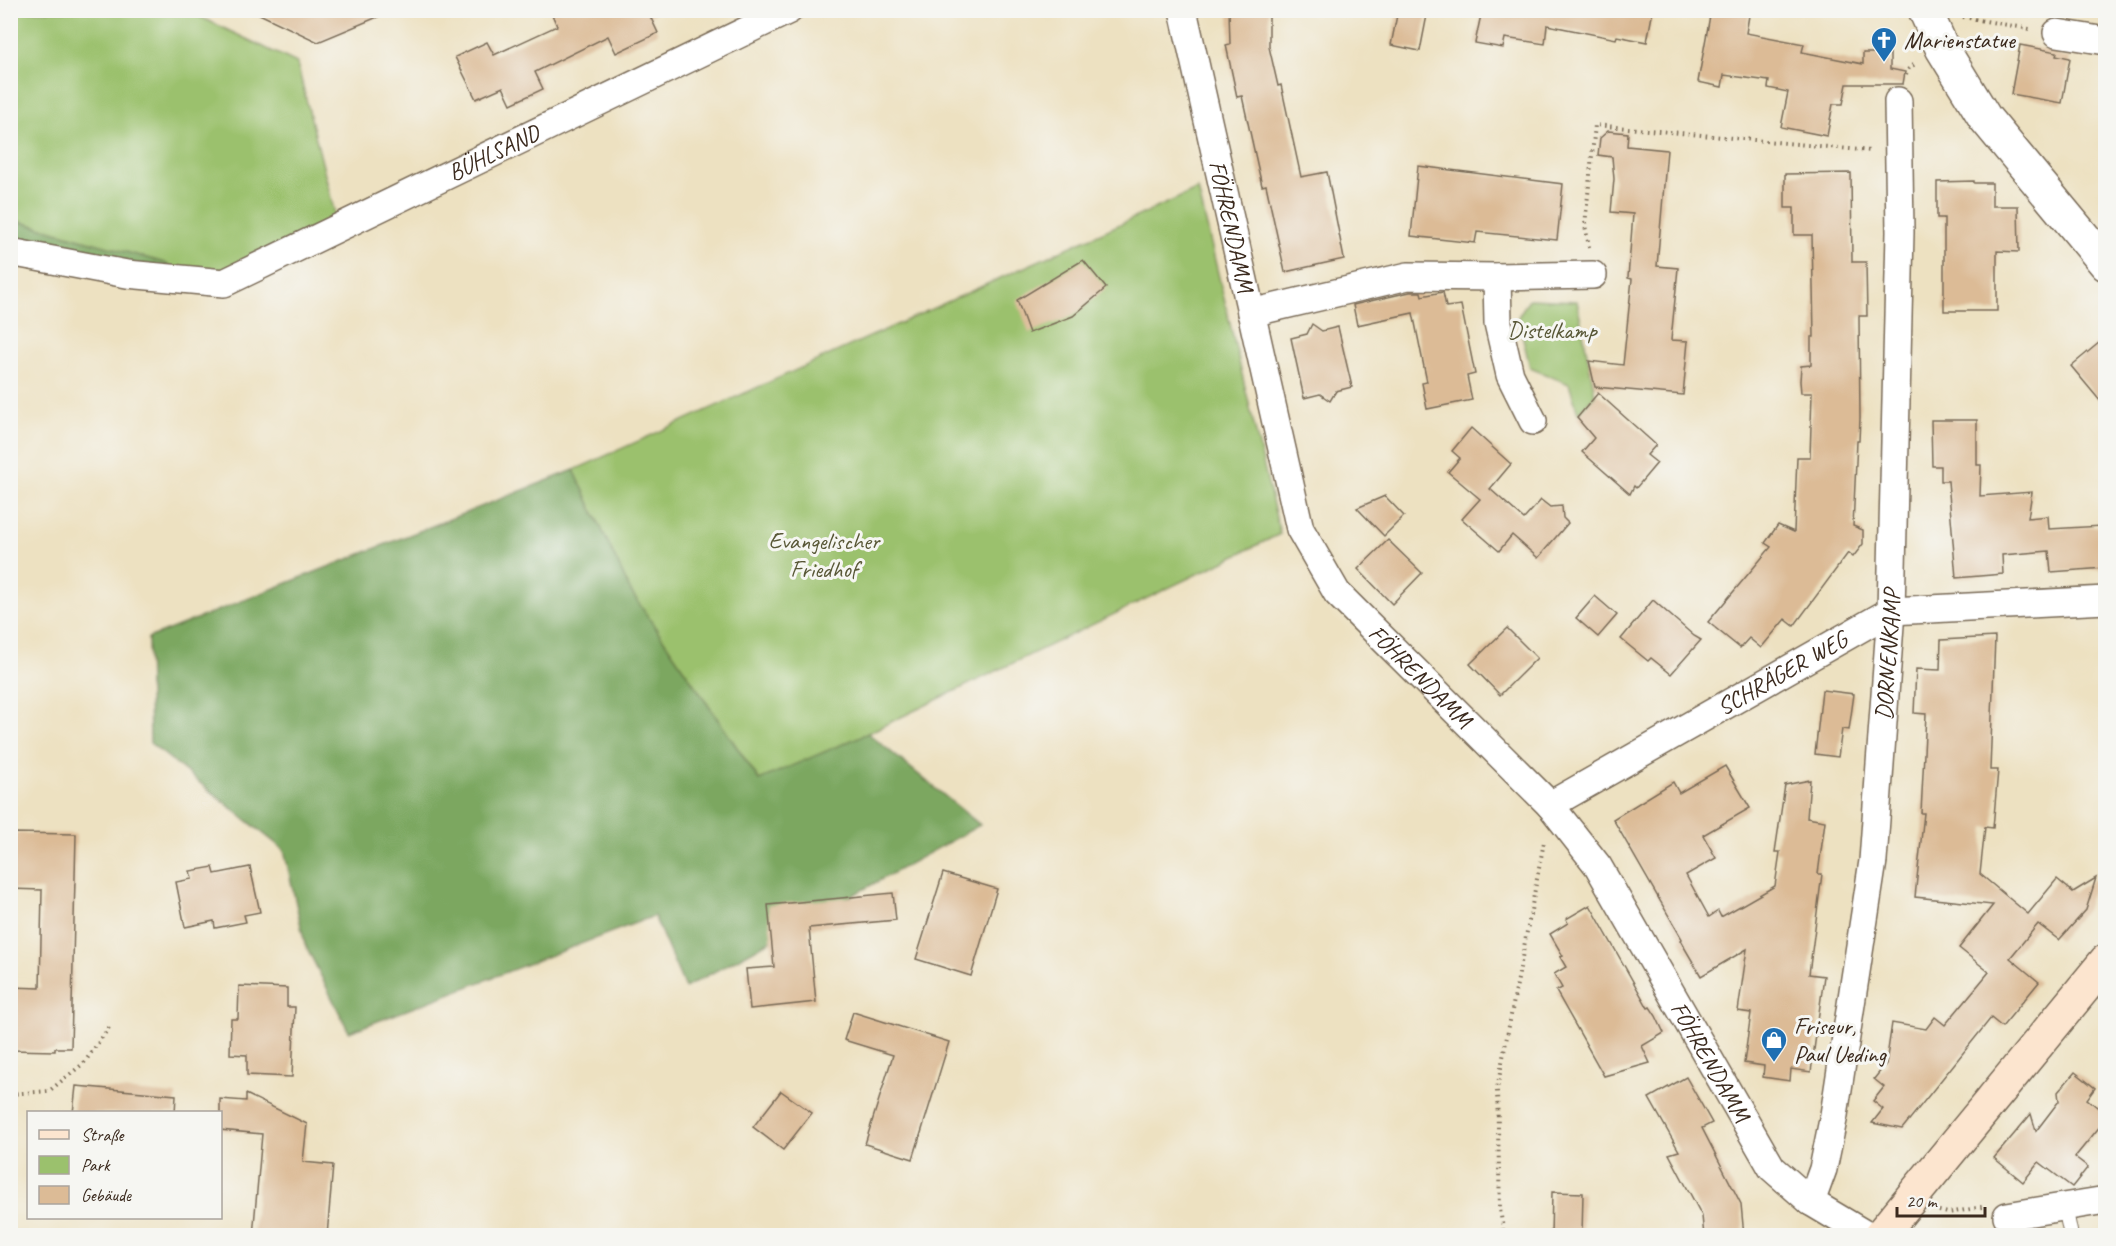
<svg xmlns="http://www.w3.org/2000/svg" width="2116" height="1246" viewBox="0 0 2116 1246" font-family="Caveat,sans-serif">
	<style>
		.green { fill: #9bc16d; stroke: #6b7646; stroke-width: 1.5 }
		.forest { fill: #7ca760; stroke: #5c683f; stroke-width: 1.5 }
		.building { fill: #dcbb96 }
		.lines { fill: none; stroke-linecap: round; stroke-linejoin: round }
		.service-casing { stroke: #796a57; stroke-width: 16 }
		.minor-casing { stroke: #796a57; stroke-width: 30 }
		.tertiary-casing { stroke: #796a57; stroke-width: 36 }
		.secondary-casing { stroke: #796a57; stroke-width: 36 }
		.path { stroke: #796a57; stroke-width: 4; stroke-dasharray: 1.5 4.5; stroke-linecap: butt }
		.service { stroke: #fff; stroke-width: 14 }
		.minor { stroke: #fff; stroke-width: 27 }
		.tertiary { stroke: #fff; stroke-width: 33 }
		.secondary { stroke: #fce5cf; stroke-width: 33 }
		.labels { text-anchor: middle; dominant-baseline: central; stroke-width: 6; stroke-linejoin: round; paint-order: stroke }
		.poi-label { font-size: 24px; fill: #3b2a1e; stroke: #f6f6f2; text-anchor: start }
		.street-label { font-size: 24px; fill: #3b2a1e; stroke: #f6f6f2 }
		.park-label { font-size: 24px; fill: #585736; stroke: #f6f6f2 }
	</style>
	<rect width="100%" height="100%" fill="#f6f6f2"/>
	<filter id="ink" filterUnits="userSpaceOnUse"><feTurbulence type="fractalNoise" baseFrequency=".0167" numOctaves="2"/><feDisplacementMap in="SourceGraphic" scale="12" xChannelSelector="R" yChannelSelector="G"/><feConvolveMatrix kernelMatrix="1 2 1 2 8 2 1 2 1" color-interpolation-filters="sRGB"/></filter>
	<filter id="wash" filterUnits="userSpaceOnUse"><feTurbulence type="fractalNoise" baseFrequency=".008" numOctaves="4" result="noise"/><feDisplacementMap in="SourceGraphic" scale="24" xChannelSelector="R" yChannelSelector="G"/><feGaussianBlur stdDeviation="1.35" result="paint"/><feColorMatrix in="noise" values="0 0 0 0 0 0 0 0 0 0 0 0 0 0 0 0 0 1.4 0 .05"/><feComposite in="paint" operator="in"/></filter>
	<g filter="url(#wash)">
		<rect width="100%" height="100%" fill="#ede1c1"/>
		<g class="green">
			<path d="M10,11H188L297,63L336,218L221,272H168V264L11,219Z"/>
			<path d="M1198,189L1280,534L868,733L760,781L631,592L574,470Z"/>
			<path d="M1529,299L1577,301L1595,395L1578,413L1569,384L1530,368L1518,317Z"/>
		</g>
		<g class="forest">
			<path d="M10,219L168,264V272L11,244Z"/>
			<path d="M574,470L631,592L759,780L868,733L980,825L685,988L654,916L349,1032L305,944L284,850L150,743L148,638Z"/>
		</g>
		<g id="blocks">
			<g class="building">
				<path d="M251,10H392V11L318,42Z"/>
				<path d="M550,10H660L650,16L658,33L616,53L608,36L535,72L543,89L511,104L503,87L476,99L455,57L487,42L494,55L557,26Z"/>
				<path d="M1229,10H1269V47L1278,86L1281,85L1301,177L1327,172L1344,259L1285,272L1266,185L1262,186L1242,96L1237,97L1226,45L1230,44Z"/>
				<path d="M1398,10H1428L1420,51L1391,45Z"/>
				<path d="M1482,10H1653L1647,42L1617,36L1616,39L1547,25L1545,44L1505,38L1503,48L1475,43Z"/>
				<path d="M1711,10H1750L1746,33L1804,44L1802,52L1863,64V53H1890V69L1905,72L1903,84H1847L1843,104H1833L1827,136L1781,127L1788,92L1768,88L1769,81L1724,75L1722,87L1698,82Z"/>
				<path d="M2020,45L2057,52L2056,55L2070,58L2062,103L2011,94Z"/>
				<path d="M1608,131L1628,133L1627,146L1667,150L1657,266L1678,268L1671,340L1688,341L1683,395L1595,387L1589,361L1623,365L1632,279L1628,278L1633,214L1611,212L1614,179L1612,157L1598,155L1600,138Z"/>
				<path d="M1418,166L1563,184L1557,240L1477,232L1475,243L1411,236Z"/>
				<path d="M1851,173L1852,262H1866L1867,316H1859L1860,418L1859,441H1857L1853,526L1863,530V544L1853,557L1848,553L1794,626L1785,619L1761,648L1749,638L1740,648L1708,622L1771,547L1765,543L1778,525L1794,532L1797,457H1810L1812,393H1801L1800,381L1801,366L1811,365V337H1814L1812,235H1794V208H1785V174Z"/>
				<path d="M1974,181V183H1992V206H2018L2019,252L1997,251V311H1944V218H1937V182Z"/>
				<path d="M1083,260L1106,288L1073,316L1029,333L1017,300Z"/>
				<path d="M1410,292H1421L1422,296L1443,292L1446,307L1461,305L1475,374L1467,376L1472,400L1427,409L1422,383L1427,382L1413,313L1357,325L1353,305Z"/>
				<path d="M1312,324L1322,331L1338,327L1352,387L1336,391L1330,401L1320,394L1304,398L1291,338L1307,334Z"/>
				<path d="M2106,337V408L2071,366Z"/>
				<path d="M1598,393L1656,445L1647,455L1657,463L1636,488L1634,486L1630,494L1582,452L1594,438L1577,418Z"/>
				<path d="M1931,420H1977V465H1981L1980,496L2032,492L2028,518L2048,516L2049,529L2102,526L2105,568L2051,572L2049,551L2002,555L2003,574L1956,578L1948,481H1941V466H1932Z"/>
				<path d="M1471,428L1511,464L1490,489L1524,519L1541,500L1550,507L1562,506L1563,518L1568,523L1538,558L1512,535L1499,551L1462,519L1480,499L1448,472L1460,458L1452,451Z"/>
				<path d="M1385,496L1404,516L1384,536L1357,508Z"/>
				<path d="M1388,540L1422,573L1392,604L1358,569Z"/>
				<path d="M1595,596L1617,615L1598,637L1576,618Z"/>
				<path d="M1653,600L1694,636L1701,640L1671,674L1651,658L1648,661L1621,639Z"/>
				<path d="M1507,628L1537,658L1500,695L1470,664Z"/>
				<path d="M1995,637L1990,770H1998L1993,828L1985,827L1980,874L2028,914L2057,879L2073,892L2096,878L2086,910L2059,940L2038,924L2010,958L2039,982L2002,1027L1991,1018L1902,1129L1872,1123L1883,1109L1873,1101L1884,1087L1874,1079L1886,1064L1892,1023L1926,1029L1935,1017L1945,1025L1989,972L1959,948L1993,905L1915,897L1924,813H1921L1926,714L1914,713L1916,669L1940,670L1941,640Z"/>
				<path d="M1822,690L1854,694L1849,730L1842,729L1838,757L1815,754Z"/>
				<path d="M1725,766L1750,808L1703,835L1716,858L1686,875L1709,917L1718,911L1721,917L1775,886L1780,852H1775L1785,785L1810,780L1807,818L1825,821L1818,874H1822L1809,974L1824,976L1811,1072L1791,1069L1790,1081L1763,1077L1764,1066L1744,1063L1751,1013L1738,1011L1747,949L1701,976L1680,940L1682,939L1613,819L1673,782L1679,793Z"/>
				<path d="M10,833L76,834L71,1048H55V1051L10,1050V987L40,988L42,890L10,889Z"/>
				<path d="M213,867L215,874L250,867L260,912L244,915L246,922L215,928L214,921L185,927L176,882L192,879L190,871Z"/>
				<path d="M943,873L997,889L971,976L916,959Z"/>
				<path d="M893,893L896,920L809,928L816,1002L750,1009L746,969L774,967L768,905Z"/>
				<path d="M1590,905L1648,1008L1650,1007L1656,1016L1664,1033L1642,1046L1650,1063L1604,1076L1556,991L1562,988L1554,974L1566,967L1560,957L1563,956L1550,934L1568,923L1566,919Z"/>
				<path d="M239,986L287,988V1007H295L292,1077L247,1075V1055L230,1054L231,1019H238Z"/>
				<path d="M853,1012L949,1042L913,1159L865,1144L893,1055L844,1040Z"/>
				<path d="M2075,1072L2095,1088L2087,1099L2106,1114V1119L2075,1157L2088,1167L2072,1187L2039,1162L2023,1182L1994,1158L2031,1114L2036,1131L2059,1101L2058,1092Z"/>
				<path d="M1686,1077L1712,1123L1702,1128L1741,1204L1744,1236H1704L1702,1216L1669,1154L1679,1151L1649,1098Z"/>
				<path d="M76,1086L176,1095L175,1113H73Z"/>
				<path d="M781,1091L812,1113L783,1150L753,1127Z"/>
				<path d="M246,1094L307,1124L303,1162L333,1165L327,1236H253L262,1134L220,1130V1099L246,1101Z"/>
				<path d="M1552,1192L1583,1193L1582,1236H1551Z"/>
			</g>
		</g>
	</g>
	<g filter="url(#ink)">
		<use href="#blocks" fill-opacity="0" stroke="#796a57" stroke-width="1.5"/>
		<g class="lines">
			<g class="service-casing">
				<path id="service" d="M2065,1207L2071,1236"/>
			</g>
			<g class="minor-casing">
				<g id="minor">
					<path id="s1" d="M1183,10L1300,529L1337,593L1550,805L1598,866L1772,1168L1811,1202L1868,1236"/>
					<path d="M2057,33L2106,41"/>
					<path id="s2" d="M10,252L127,274L224,283L789,10"/>
					<path d="M1497,277L1498,323L1510,375L1533,421"/>
					<path d="M1251,313L1408,276L1497,277L1593,275"/>
					<path id="s3" d="M1550,805L1891,611L2106,600"/>
					<path id="s4" d="M1811,1202L1823,1169L1834,1115L1873,861L1891,611L1900,232L1898,101"/>
					<path d="M2007,1216L2106,1200"/>
				</g>
			</g>
			<g class="tertiary-casing">
				<path id="tertiary" d="M1925,10L1942,48L1985,118L2106,264"/>
			</g>
			<g class="secondary-casing">
				<path id="secondary" d="M1880,1236L2106,961"/>
			</g>
			<g class="path">
				<path d="M1963,17L2030,29"/>
				<path d="M1906,75L1909,68L1917,63"/>
				<path d="M1589,247L1585,225L1595,125L1871,151"/>
				<path d="M10,1094L49,1091L84,1063L110,1026"/>
				<path d="M1939,1211L1948,1213L1982,1207"/>
				<path d="M1504,1236L1500,1209L1497,1089L1544,842"/>
			</g>
			<use href="#service" class="service"/>
			<use href="#minor" class="minor"/>
			<use href="#tertiary" class="tertiary"/>
			<use href="#secondary" class="secondary"/>
		</g>
	</g>
	<defs>
		<g id="church-pin" transform="scale(1.35)"><path d="M0 17L-7.5 6A9.5 9.5 0 1 1 7.5 6Z" fill="#1f6fb2" stroke="#f6f6f2"/><path d="M-1.2-6h2.4v3.5h3.3v2.4h-3.3V6h-2.4V-.1h-3.3v-2.4h3.3Z" fill="#fff"/></g>
		<g id="shop-pin" transform="scale(1.35)"><path d="M0 17L-7.5 6A9.5 9.5 0 1 1 7.5 6Z" fill="#1f6fb2" stroke="#f6f6f2"/><path d="M-5-2.5h2.3a2.7 3.5 0 0 1 5.4 0H5L5.5 6h-11ZM-1.5-2.5h3a1.5 2.3 0 0 0-3 0Z" fill="#fff"/></g>
	</defs>
	<g fill-rule="evenodd">
		<use href="#church-pin" x="1884" y="40"/>
		<use href="#shop-pin" x="1774" y="1040"/>
	</g>
	<g class="labels">
		<g class="poi-label">
			<text x="1904" y="40">Marienstatue</text>
			<text x="1794" y="1026">Friseur,<tspan x="1794" dy="28">Paul Ueding</tspan></text>
		</g>
		<g class="street-label">
			<text stroke="none"><textPath href="#s2" startOffset="516">BÜHLSAND</textPath></text>
			<text stroke="none"><textPath href="#s1" startOffset="222">FÖHRENDAMM</textPath></text>
			<text stroke="none"><textPath href="#s4" startOffset="554">DORNENKAMP</textPath></text>
			<text stroke="none"><textPath href="#s3" startOffset="267">SCHRÄGER WEG</textPath></text>
			<text stroke="none"><textPath href="#s1" startOffset="724">FÖHRENDAMM</textPath></text>
			<text stroke="none"><textPath href="#s1" startOffset="1210">FÖHRENDAMM</textPath></text>
		</g>
		<g class="park-label">
			<text x="1552" y="330">Distelkamp</text>
			<text x="824" y="541">Evangelischer<tspan x="824" dy="28">Friedhof</tspan></text>
		</g>
	</g>
	<rect width="2116" height="1246" fill="none" stroke="#f6f6f2" stroke-width="36"/>
	<rect x="27" y="1111" width="195" height="108" fill="#f6f6f2" stroke="#aba49d" stroke-width="1.5"/>
	<rect x="39" y="1130" width="30" height="9" fill="#fce5cf" stroke="#aba49d" stroke-width="1.5"/>
	<text x="81" y="1141" font-size="18" fill="#3b2a1e">Straße</text>
	<rect x="39" y="1156" width="30" height="18" fill="#9bc16d" stroke="#aba49d" stroke-width="1.5"/>
	<text x="81" y="1171" font-size="18" fill="#3b2a1e">Park</text>
	<rect x="39" y="1186" width="30" height="18" fill="#dcbb96" stroke="#aba49d" stroke-width="1.5"/>
	<text x="81" y="1201" font-size="18" fill="#3b2a1e">Gebäude</text>
	<path d="M1897 1207v9h88v-9" fill="none" stroke="#3b2a1e" stroke-width="3"/>
	<text x="1906" y="1207" font-size="18" fill="#3b2a1e" stroke="#f6f6f2" stroke-width="4.5" paint-order="stroke">20 m</text>
</svg>
